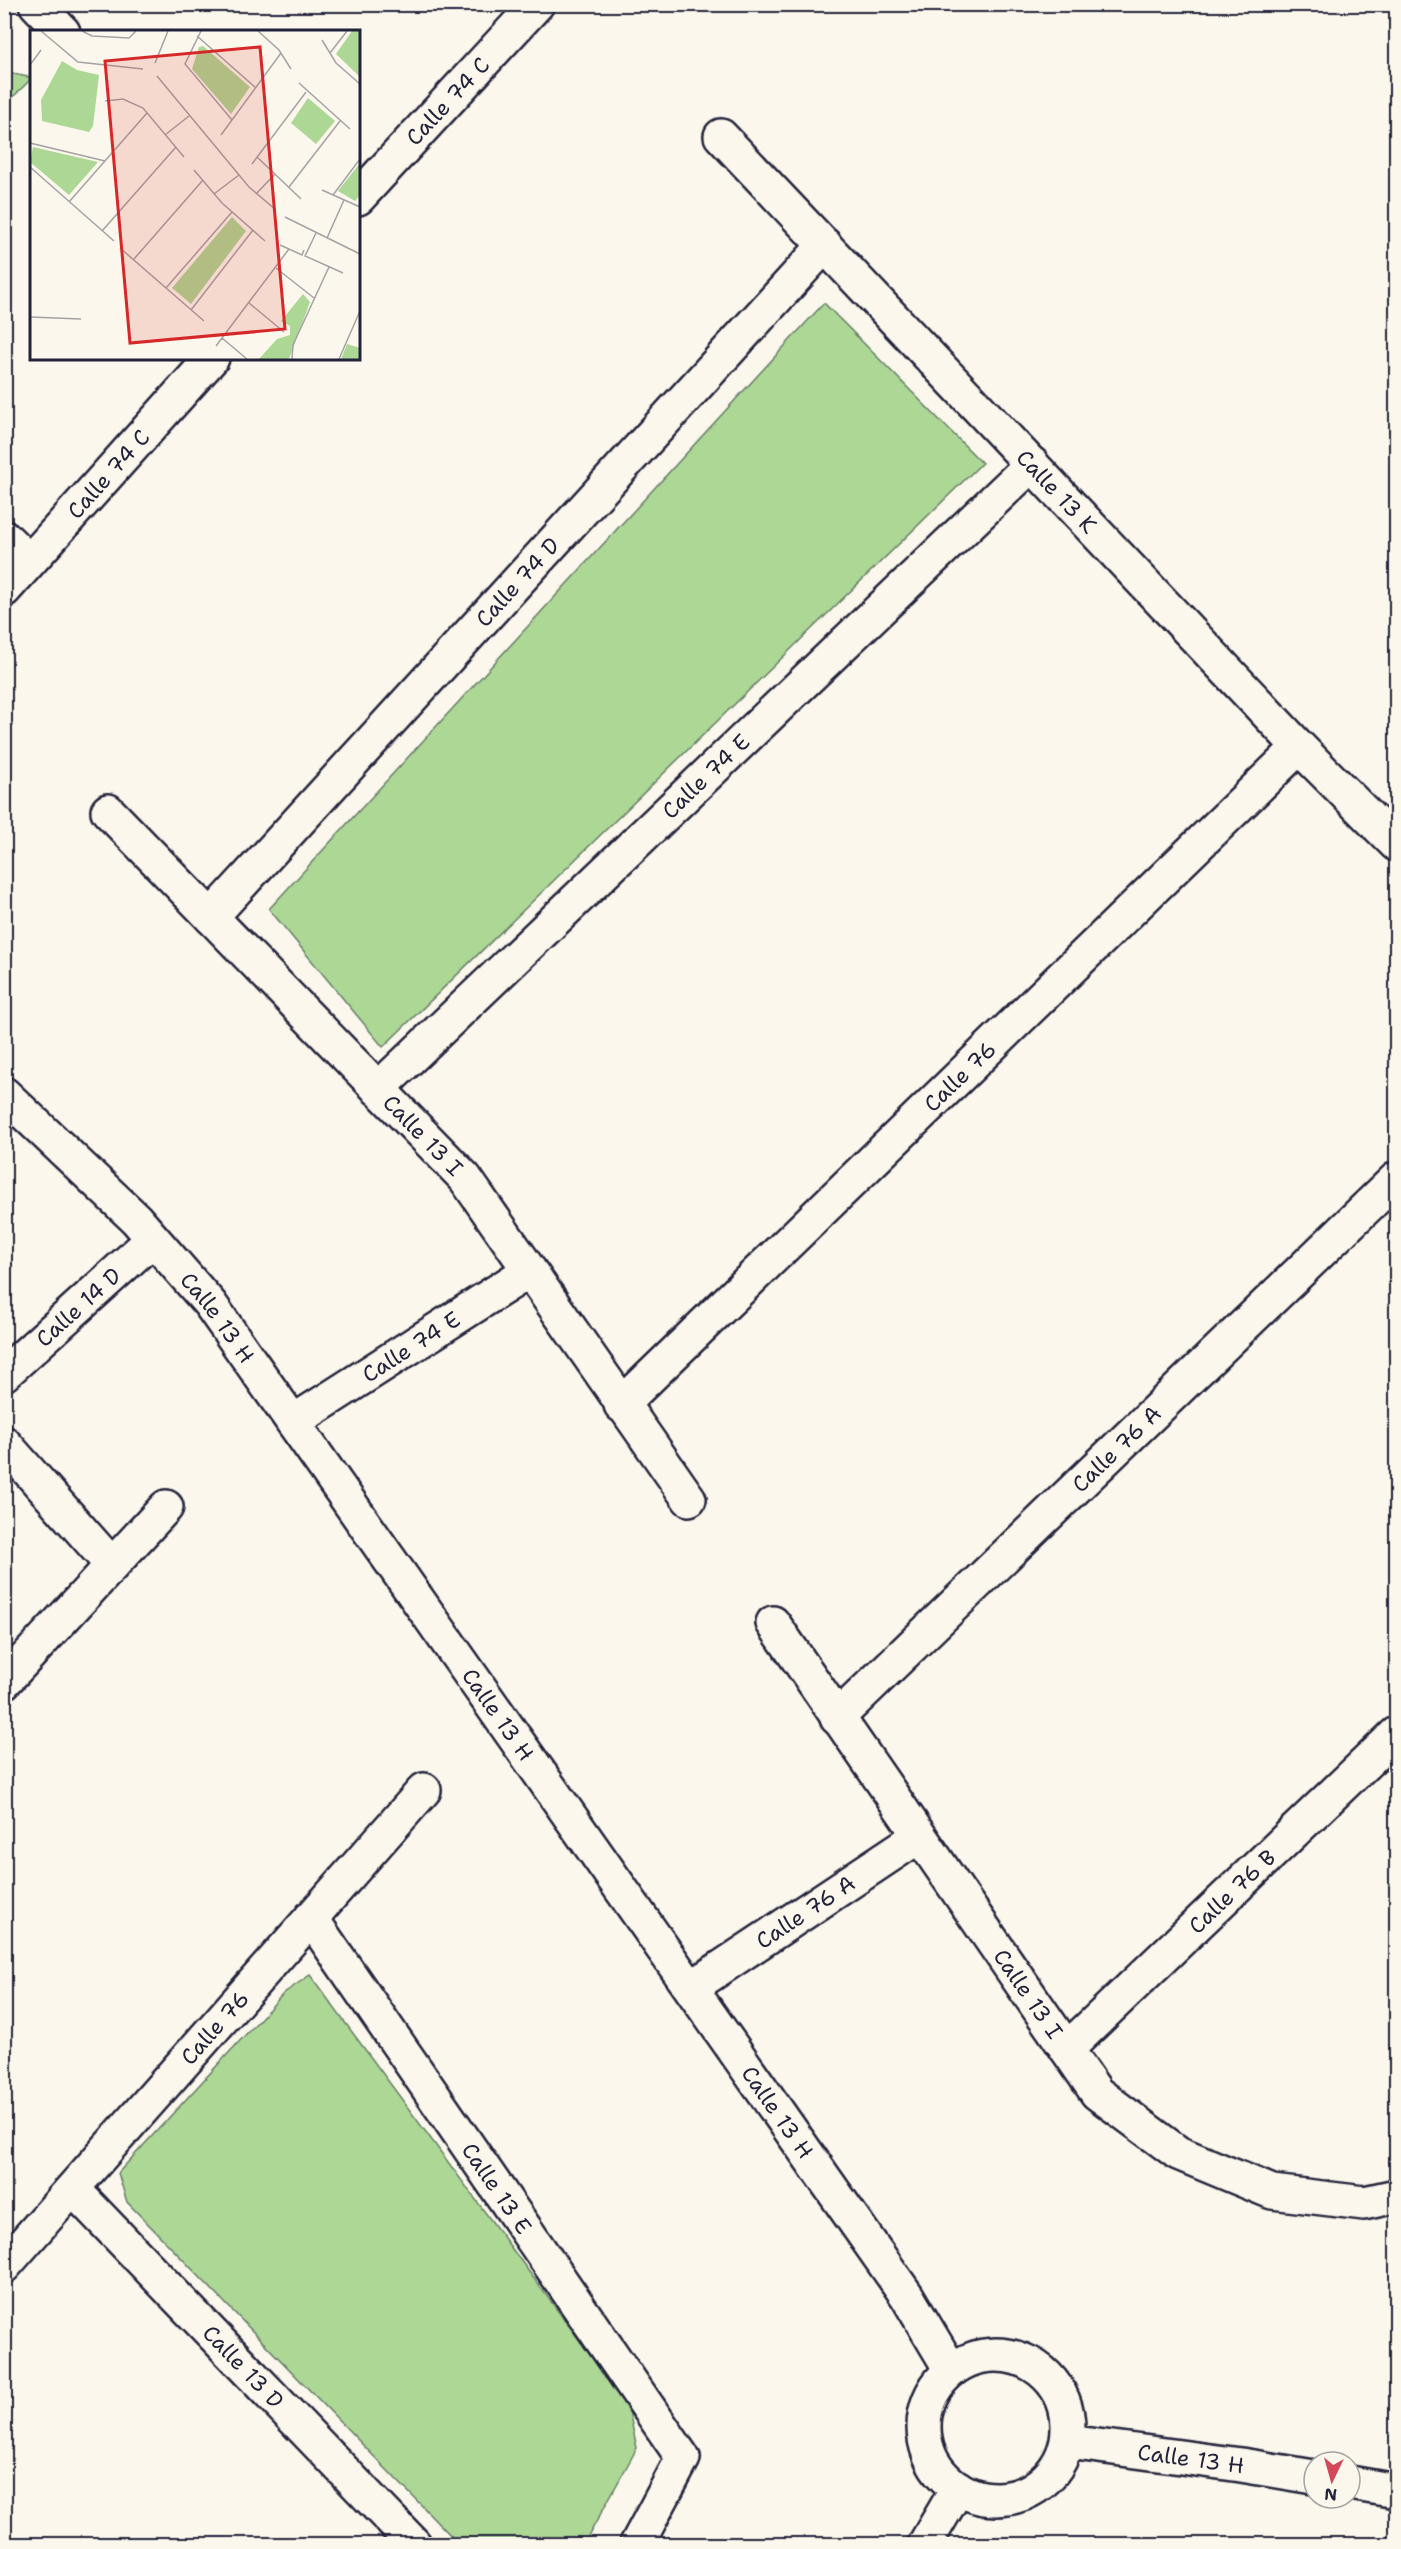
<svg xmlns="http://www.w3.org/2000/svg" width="1401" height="2549" viewBox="0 0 1401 2549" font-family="'Shantell Sans',sans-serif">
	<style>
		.green { fill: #acd795; stroke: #677c68; stroke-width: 1.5 }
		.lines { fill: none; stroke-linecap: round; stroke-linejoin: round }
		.street-casing { stroke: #22223b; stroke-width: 38 }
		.secondary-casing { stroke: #22223b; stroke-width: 38 }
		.street { stroke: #fbf7ec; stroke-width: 33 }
		.secondary { stroke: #fbf7ec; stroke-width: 33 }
		.labels { text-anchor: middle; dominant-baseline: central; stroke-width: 4.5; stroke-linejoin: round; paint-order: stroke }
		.street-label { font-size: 22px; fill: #22223b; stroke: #fbf7ec }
		.inset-road { fill: none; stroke: #a4a2a5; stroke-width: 1.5 }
		.view { fill: #d62828; fill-opacity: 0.15; stroke: #d62828; stroke-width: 3 }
		.inset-edge { fill: none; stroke: #22223b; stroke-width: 3 }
	</style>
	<rect width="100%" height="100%" fill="#fbf7ec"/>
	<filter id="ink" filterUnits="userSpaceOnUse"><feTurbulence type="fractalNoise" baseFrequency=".0167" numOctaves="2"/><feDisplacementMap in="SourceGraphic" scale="12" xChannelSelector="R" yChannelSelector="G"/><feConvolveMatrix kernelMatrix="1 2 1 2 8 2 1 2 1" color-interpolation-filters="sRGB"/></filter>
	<g filter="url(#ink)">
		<g class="green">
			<path d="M5,72L32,78L5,105L4,72Z"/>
			<path d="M824,303L982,463L383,1047L269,909Z"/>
			<path d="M310,1975L628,2406L637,2448L584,2544H459L127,2202L118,2173L284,1993Z"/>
		</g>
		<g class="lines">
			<g class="street-casing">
				<g id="street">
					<path d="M36,4L63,32"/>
					<path id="s1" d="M721,136L1299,747L1396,844"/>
					<path id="s2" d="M358,198L537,4"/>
					<path d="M4,537L29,561"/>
					<path id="s3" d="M4,590L212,358"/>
					<path id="s4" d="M108,811L465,1178L689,1499"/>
					<path id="s5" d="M211,917L825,245"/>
					<path id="s6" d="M378,1089L1032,464"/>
					<path id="s7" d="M4,1374L153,1239"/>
					<path id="s8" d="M621,1405L1299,747"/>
					<path id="s9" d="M293,1422L529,1271"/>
					<path d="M4,1443L111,1564"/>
					<path id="s10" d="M773,1623L1097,2093L1178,2153L1272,2192L1364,2203L1396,2196"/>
					<path d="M4,1682L166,1507"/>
					<path id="s11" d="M837,1718L1396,1179"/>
					<path id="s12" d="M311,1918L683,2458L637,2544"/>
					<path id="s13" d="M692,1987L919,1836"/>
					<path id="s14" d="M1067,2049L1396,1734"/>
					<path id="s15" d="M73,2189L414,2544"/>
					<path id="s16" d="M4,2266L424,1790"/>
				</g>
			</g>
			<g class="secondary-casing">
				<g id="secondary">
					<path id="s17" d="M4,1094L136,1219L210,1304L907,2296L951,2370"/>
					<circle cx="996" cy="2427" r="72"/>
					<path id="s18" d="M1068,2442L1241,2465L1314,2477"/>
					<path d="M1350,2483L1396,2491"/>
					<path d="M925,2544L958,2488"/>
				</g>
			</g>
			<use href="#street" class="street"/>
			<use href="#secondary" class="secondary"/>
		</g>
	</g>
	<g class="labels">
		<g class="street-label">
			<text stroke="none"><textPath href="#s2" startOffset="132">Calle 74 C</textPath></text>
			<text stroke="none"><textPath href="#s3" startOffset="156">Calle 74 C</textPath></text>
			<text stroke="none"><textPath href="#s1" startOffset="489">Calle 13 K</textPath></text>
			<text stroke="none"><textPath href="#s5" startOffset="454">Calle 74 D</textPath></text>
			<text stroke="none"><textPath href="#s6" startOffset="453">Calle 74 E</textPath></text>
			<text stroke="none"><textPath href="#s8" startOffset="472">Calle 76</textPath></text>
			<text stroke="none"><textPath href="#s4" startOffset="452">Calle 13 I</textPath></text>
			<text stroke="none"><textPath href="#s7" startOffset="100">Calle 14 D</textPath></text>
			<text stroke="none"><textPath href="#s17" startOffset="310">Calle 13 H</textPath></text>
			<text stroke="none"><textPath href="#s9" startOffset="140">Calle 74 E</textPath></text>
			<text stroke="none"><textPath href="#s11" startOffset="388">Calle 76 A</textPath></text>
			<text stroke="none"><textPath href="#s17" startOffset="796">Calle 13 H</textPath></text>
			<text stroke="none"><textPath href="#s14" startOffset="228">Calle 76 B</textPath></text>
			<text stroke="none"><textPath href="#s13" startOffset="136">Calle 76 A</textPath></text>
			<text stroke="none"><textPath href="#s10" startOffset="450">Calle 13 I</textPath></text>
			<text stroke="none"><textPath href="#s16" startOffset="318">Calle 76</textPath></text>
			<text stroke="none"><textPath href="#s17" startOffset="1282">Calle 13 H</textPath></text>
			<text stroke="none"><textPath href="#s12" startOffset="328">Calle 13 E</textPath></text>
			<text stroke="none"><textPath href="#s15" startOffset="246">Calle 13 D</textPath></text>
			<text stroke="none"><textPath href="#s18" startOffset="124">Calle 13 H</textPath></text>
		</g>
	</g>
	<g transform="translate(30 30)">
		<rect width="330" height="330" fill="#fbf7ec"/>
		<path d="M322,1H330V47L306,24ZM173,16L220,57L201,84L162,39L169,17ZM32,31L47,40L69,45L63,96L59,102L12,91L11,70ZM278,68L305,91L286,114L261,93ZM3,117L68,132L39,165L0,132ZM330,133V165L325,171L308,161ZM202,187L216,201L161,274L142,258ZM273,264L280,272L259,329H229L247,309L260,305V296L251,291ZM317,314L330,318V329H311Z" fill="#acd795"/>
		<path class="inset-road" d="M11,1L48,32L113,39M52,1L62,6L99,8L106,1M171,1L155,34L202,90M228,1L249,20L261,39M167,6L226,58M292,10L306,33L330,54M300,23L317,1M125,33L138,1M0,35L11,20M127,46L219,157L246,180M269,53L320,99M75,71L93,69L113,78L154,127M135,105L159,86M191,105L251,23M0,113L75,131M227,127L271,169M222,134L276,62M0,137L84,211M164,140L192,173L235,211M259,157L310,91M292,160L330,177M184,164L209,145M226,164L245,144M303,165L330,129M39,172L117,83M255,187L330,224M72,201L146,117M286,203L275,226L313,243M297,208L314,170M250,215L272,225L274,220M90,218L174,291M104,229L173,150M246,238L284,268M136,258L202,182M219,273L254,302M161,280L223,200M0,287L51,289M192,308L217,329M186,316L259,219M262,329L263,315L299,237M309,329L330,281"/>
		<path class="view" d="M230,17L255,299L100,313L75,31Z"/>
		<rect width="330" height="330" class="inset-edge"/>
	</g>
	<rect width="1401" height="2549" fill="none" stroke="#fbf7ec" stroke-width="24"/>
	<rect x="12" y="12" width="1377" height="2525" fill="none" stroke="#22223b" stroke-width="2" filter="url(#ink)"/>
	<g transform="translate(1332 2480) rotate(185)"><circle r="28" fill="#fbf7ec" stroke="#a4a2a5" stroke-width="1.5"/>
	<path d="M0-4.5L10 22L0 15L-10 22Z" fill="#d1495b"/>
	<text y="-9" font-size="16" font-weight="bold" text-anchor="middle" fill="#22223b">N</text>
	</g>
</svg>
